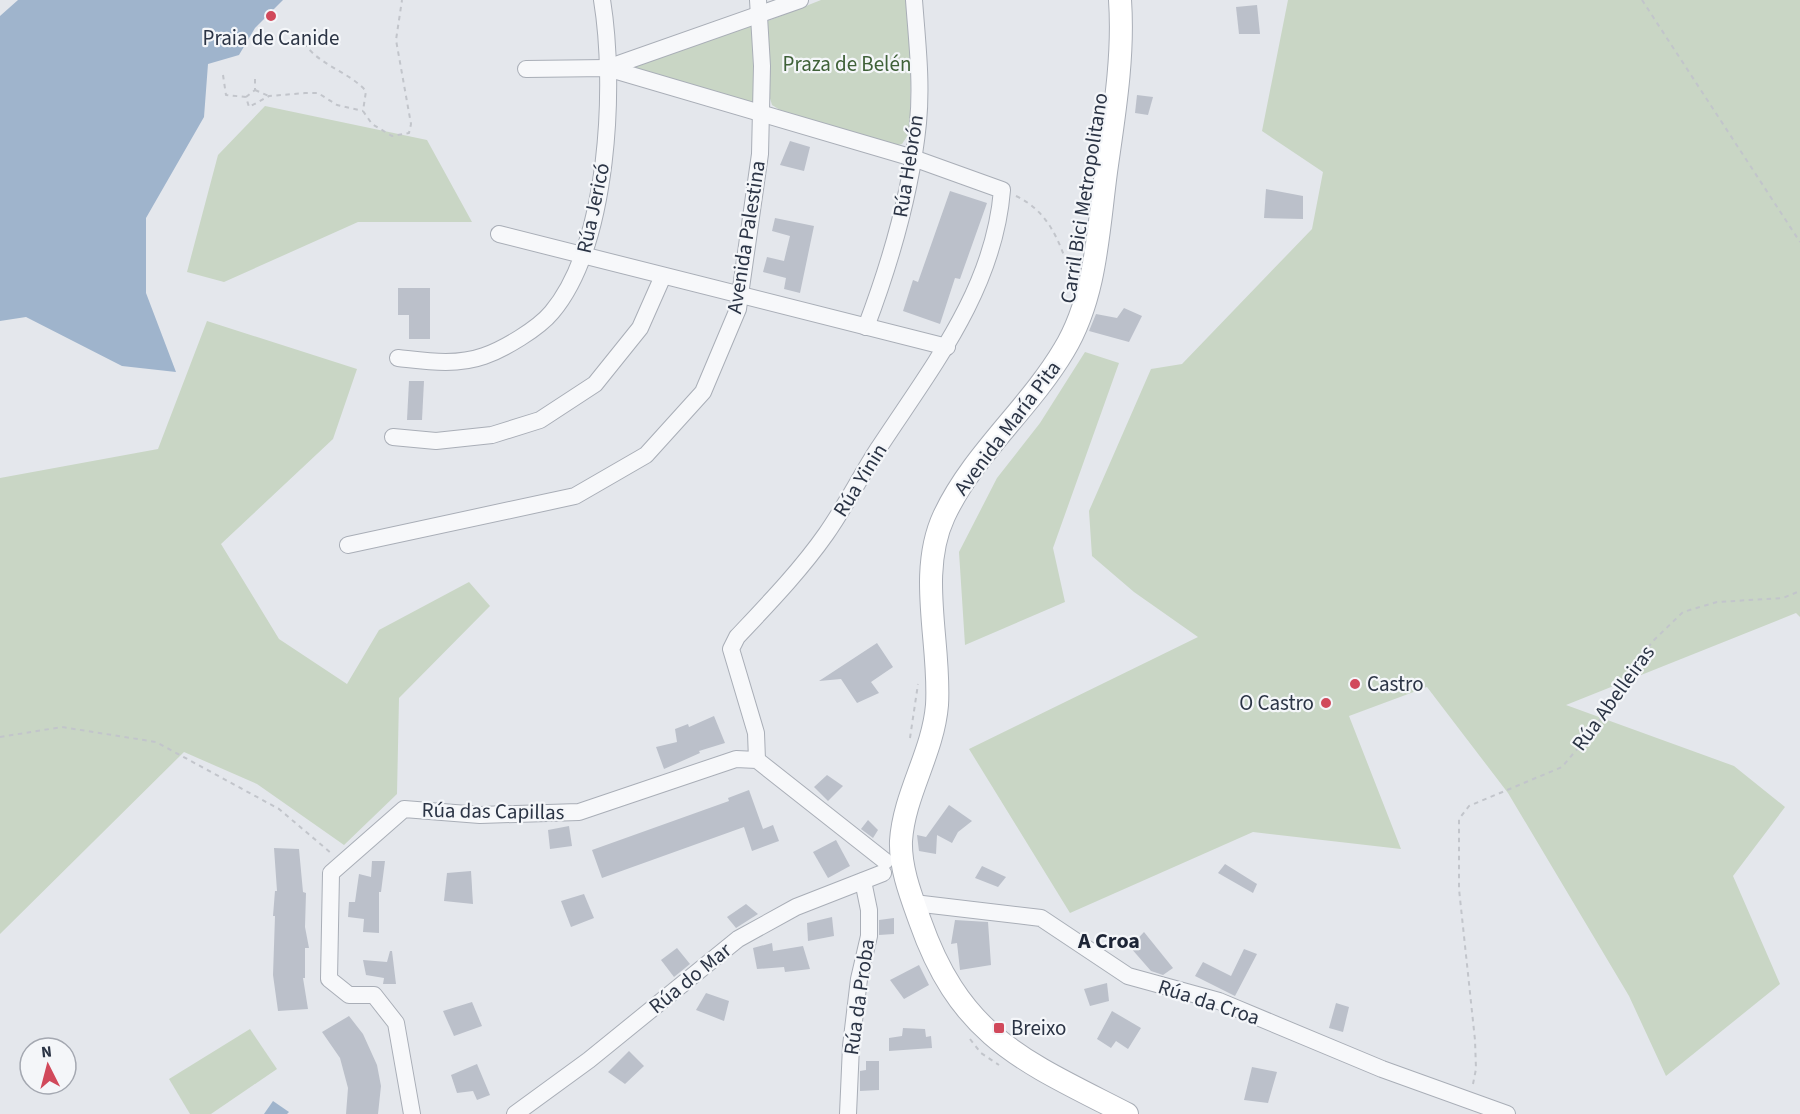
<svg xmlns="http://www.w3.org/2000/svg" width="1800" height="1114" viewBox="0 0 1800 1114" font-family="'Source Sans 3',sans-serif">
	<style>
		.green { fill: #c9d6c5 }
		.water { fill: #9fb4cc }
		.building { fill: #bbc0ca }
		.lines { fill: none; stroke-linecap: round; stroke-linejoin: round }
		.street-casing { stroke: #a9aeb7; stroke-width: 18 }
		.secondary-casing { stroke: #a9aeb7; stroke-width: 24 }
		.path { stroke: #c2c5cb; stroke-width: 2; stroke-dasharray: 4.5 4.5; stroke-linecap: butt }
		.street { stroke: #f7f8fa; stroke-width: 16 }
		.secondary { stroke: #fff; stroke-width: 22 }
		.poi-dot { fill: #d1495b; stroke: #f4f6f9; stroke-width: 2 }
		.labels { text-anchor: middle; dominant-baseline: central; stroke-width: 4.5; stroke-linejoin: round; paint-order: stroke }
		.poi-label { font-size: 21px; fill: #2b3445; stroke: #f4f6f9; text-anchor: start }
		.park-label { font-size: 21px; fill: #3f6138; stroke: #f4f6f9 }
		.street-label { font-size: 21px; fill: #2b3445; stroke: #f4f6f9 }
		.neighbourhood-label { font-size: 22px; font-weight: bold; fill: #1d2536; stroke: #f4f6f9 }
	</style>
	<rect width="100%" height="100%" fill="#e4e7ec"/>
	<g class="green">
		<path d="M821,0H906L911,54L910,132L902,144L894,146L780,110L772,105L769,95L768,21Z"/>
		<path d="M1288,0H1800V617L1796,613L1566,705L1734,766L1785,807L1733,876L1780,984L1666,1076L1629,996L1508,793L1427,687L1349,716L1401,849L1253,832L1070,913L969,749L1198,637L1134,592L1092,556L1089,511L1151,369L1182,364L1312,229L1323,172L1262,131Z"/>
		<path d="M752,24L754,104L629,67Z"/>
		<path d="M265,106L427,140L472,222H358L224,282L187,272L218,155Z"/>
		<path d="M207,321L357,369L333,439L221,544L279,639L347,684L379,630L469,582L490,606L399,698L397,794L344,845L257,784L184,752L0,934V478L158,449Z"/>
		<path d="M1085,352L1119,363L1053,548L1065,602L965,645L959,552L997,478L1040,423Z"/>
		<path d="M250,1029L277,1069L211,1114H190L169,1079Z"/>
	</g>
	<g class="water">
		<path d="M18,0H283L255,28L239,55L208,64L204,117L146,218V293L176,372L122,366L26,317L0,321V16Z"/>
		<path d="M273,1101L289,1112L287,1114H264Z"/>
	</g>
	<g class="building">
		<path d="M1257,5L1260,34H1239L1236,7Z"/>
		<path d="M1137,95L1153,97L1148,115L1135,113Z"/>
		<path d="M790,141L810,147L804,171L780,165Z"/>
		<path d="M1266,189L1303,196V219L1264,218Z"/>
		<path d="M950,191L987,203L960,279L955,278L940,324L903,311L913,280L918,282Z"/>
		<path d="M775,218L814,226L800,293L784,289L786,278L763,272L767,257L784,261L790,236L772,231Z"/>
		<path d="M398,288H430V339H409V315H398Z"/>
		<path d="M1124,308L1142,316L1129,342L1089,331L1096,314L1117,318Z"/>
		<path d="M409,381H424L422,420H407Z"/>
		<path d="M877,643L893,667L871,682L879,693L857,703L841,679L819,681Z"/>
		<path d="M714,716L725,743L699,751L700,753L664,769L656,747L677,742L675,729L688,724L689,727Z"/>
		<path d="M827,775L843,786L828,801L814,787Z"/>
		<path d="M749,790L763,829L773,825L779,841L752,851L744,827L602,878L592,850L729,801L728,798Z"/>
		<path d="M949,805L972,821L958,832L952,843L937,835L936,854L919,851L917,835L926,837Z"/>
		<path d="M868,820L878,830L873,838L861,829Z"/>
		<path d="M569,826L572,846L550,849L548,830Z"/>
		<path d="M836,840L850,866L828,878L813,852Z"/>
		<path d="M274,848L299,849L303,892L306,893L305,927L309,948H305V978H303L308,1009L278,1011L273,975L275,916H273L275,891H277Z"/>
		<path d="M372,861H385L381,892H379V933L363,932L364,919L348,917L349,902H355L359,874L371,877Z"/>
		<path d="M1225,864L1257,884L1253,893L1218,873Z"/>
		<path d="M982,866L1006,877L998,887L975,878Z"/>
		<path d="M471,871L473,904L444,901L447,873Z"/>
		<path d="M584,894L594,918L571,927L561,901Z"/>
		<path d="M746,904L758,914L736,928L727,917Z"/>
		<path d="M832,917L834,936L808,941L807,923Z"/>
		<path d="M894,918V934L879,935V920Z"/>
		<path d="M955,920L988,922L991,965L960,970L957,943L951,944Z"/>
		<path d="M1144,932L1173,968L1163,975L1151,971L1130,947Z"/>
		<path d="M772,943L773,951L803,946L810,969L785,972L784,967L757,969L753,948Z"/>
		<path d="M677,948L690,964L674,977L661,960Z"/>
		<path d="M1244,949L1257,954L1235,996L1195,976L1203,962L1231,976Z"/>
		<path d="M390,951H392L396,984H383L384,978L366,975L363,960L387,962Z"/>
		<path d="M919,965L929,985L904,999L890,980Z"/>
		<path d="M1107,983L1109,1001L1090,1006L1084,989Z"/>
		<path d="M706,993L729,1001L724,1021L696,1010Z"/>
		<path d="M472,1002L482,1026L454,1036L443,1011Z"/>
		<path d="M1336,1003L1349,1007L1343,1032L1329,1028Z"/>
		<path d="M1112,1011L1141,1028L1128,1049L1116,1041L1111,1048L1097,1039Z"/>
		<path d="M349,1016L363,1034L377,1065L381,1086L378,1114H346L348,1088L340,1058L322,1032Z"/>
		<path d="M903,1028L925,1029L926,1037L931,1036L932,1048L889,1051V1038L902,1036Z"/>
		<path d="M629,1051L644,1066L625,1084L608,1072Z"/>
		<path d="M866,1061H879V1090L860,1091V1071L866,1070Z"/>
		<path d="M477,1064L490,1095L477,1100L473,1091L457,1093L451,1075Z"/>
		<path d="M1252,1067L1277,1072L1268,1103L1244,1100Z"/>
	</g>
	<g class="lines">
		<g class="street-casing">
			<g id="street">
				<path d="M607,68L800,0"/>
				<path d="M526,69L607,68L913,158L1002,190C994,290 931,368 878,449C860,477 845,507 826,534C800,571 768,604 737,637L731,649L756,733L757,760"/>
				<path d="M499,234L947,347"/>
				<path d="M866,327C891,261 911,193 918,123C922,82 917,41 914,0"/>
				<path d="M398,358C426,361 456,366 484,356C504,349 538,329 552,312C609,244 616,85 602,0"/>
				<path d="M393,437L436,441L492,435L540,420L595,384L640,328L663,276"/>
				<path d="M348,545L575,496L646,455L703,392L738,309L760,154L762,66L758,0"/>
				<path d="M914,903L1041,918L1128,976L1219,1001L1382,1069L1507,1114"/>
				<path d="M412,1114L396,1023L374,995H349L329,979L331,873L404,809L480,815L579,812L736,759L757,760L885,861"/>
				<path d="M515,1114L589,1060L738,939L796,907L883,873"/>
				<path d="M848,1114L851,1046L859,979L869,936V910L863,881"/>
			</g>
		</g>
		<g class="secondary-casing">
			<path id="secondary" d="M1120,0C1124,57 1114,115 1106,172C1098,232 1096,297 1064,350C1029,409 973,454 944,516C917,574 941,644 937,705C933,753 904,794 901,841C900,868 911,896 920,921C961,1038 1024,1061 1127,1114"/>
		</g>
		<g class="path">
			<path d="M1642,0L1800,242"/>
			<path d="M304,43C320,66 348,71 366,91L363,111L372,124L392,136L409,133L411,124L396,40L402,0"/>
			<path d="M223,75L226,95L246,97L249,107L269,96L305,93H318L337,105L363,111"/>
			<path d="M255,90L269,96"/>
			<path d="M246,97L255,90V77"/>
			<path d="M1016,196C1046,210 1058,237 1068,267"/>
			<path d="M0,737L62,727L156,742L279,809L331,853"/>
			<path d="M910,738L918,684"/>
			<path d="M970,1039L981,1053L999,1065"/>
			<path d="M1473,1084L1476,1069L1475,1040L1459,889V819L1469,806L1562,767L1594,729L1628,674L1653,641L1683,612L1717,602L1783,598L1800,591"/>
		</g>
		<use href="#street" class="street"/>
		<use href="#secondary" class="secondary"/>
	</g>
	<g class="poi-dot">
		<circle cx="271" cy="16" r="6"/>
		<circle cx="1355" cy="684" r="6"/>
		<circle cx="1326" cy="703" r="6"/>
		<rect x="993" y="1022" width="12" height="12" rx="3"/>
	</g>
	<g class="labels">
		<g class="poi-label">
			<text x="271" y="38" text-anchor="middle">Praia de Canide</text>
			<text x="1367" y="684">Castro</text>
			<text x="1314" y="703" text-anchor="end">O Castro</text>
			<text x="1011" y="1028">Breixo</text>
		</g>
		<g class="park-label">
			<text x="847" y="64">Praza de Belén</text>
		</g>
		<g class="street-label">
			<text transform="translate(908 166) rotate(-81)">Rúa Hebrón</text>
			<text transform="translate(1084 198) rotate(-81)">Carril Bici Metropolitano</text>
			<text transform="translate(593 208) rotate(-78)">Rúa Jericó</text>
			<text transform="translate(746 237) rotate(-81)">Avenida Palestina</text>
			<text transform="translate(1007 428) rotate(-53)">Avenida María Pita</text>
			<text transform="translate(860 480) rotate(-58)">Rúa Yinin</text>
			<text transform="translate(1613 698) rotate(-54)">Rúa Abelleiras</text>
			<text transform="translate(493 811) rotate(1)">Rúa das Capillas</text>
			<text transform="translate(690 978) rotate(-39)">Rúa do Mar</text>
			<text transform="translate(859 997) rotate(-82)">Rúa da Proba</text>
			<text transform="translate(1209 1002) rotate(18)">Rúa da Croa</text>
		</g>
		<g class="neighbourhood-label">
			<text x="1109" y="941">A Croa</text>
		</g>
	</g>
	<g transform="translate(48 1066) rotate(354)"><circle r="28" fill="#f4f6f9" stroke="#a4a8b1" stroke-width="1.5"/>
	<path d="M0-4.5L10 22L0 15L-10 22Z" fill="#d1495b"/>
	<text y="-9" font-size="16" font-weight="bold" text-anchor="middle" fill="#2b3445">N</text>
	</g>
</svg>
